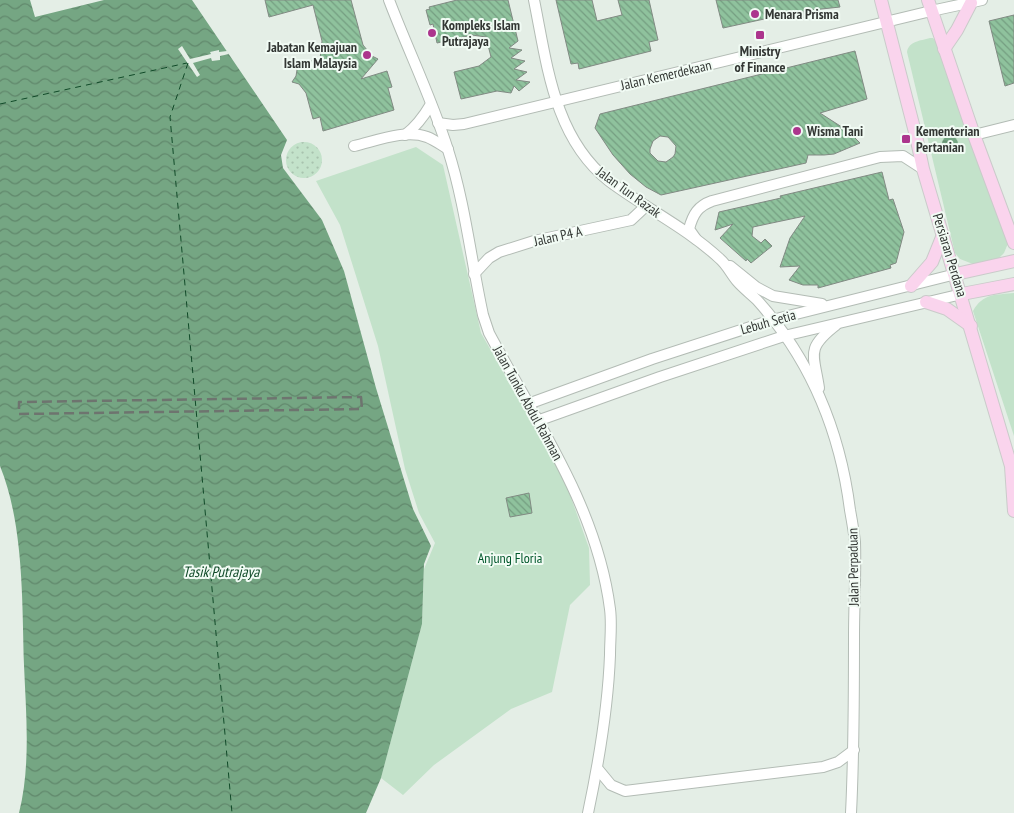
<svg xmlns="http://www.w3.org/2000/svg" width="1014" height="813" viewBox="0 0 1014 813" font-family="'PT Sans Narrow',sans-serif">
	<style>
		.grass { fill: url(#grass-dots) }
		.park { fill: #c3e2ca }
		.water { fill: url(#water-waves) }
		.pier { fill: #e4eee6 }
		.lines { fill: none; stroke-linecap: round; stroke-linejoin: round }
		.ferry { stroke: #104a28; stroke-width: 1; stroke-dasharray: 6 5; stroke-linecap: butt }
		.building { fill: url(#building-back-hatch); stroke: #818a83; fill-rule: evenodd }
		.minor-casing { stroke: #b3bcb5; stroke-width: 12 }
		.major-casing { stroke: #cacbca; stroke-width: 14 }
		.minor { stroke: #fff; stroke-width: 10 }
		.major { stroke: #fad4ed; stroke-width: 12 }
		.rail { stroke: #6e746f; stroke-width: 2.5; stroke-dasharray: 10 5; stroke-linecap: butt }
		.poi-dot { fill: #ac358d; stroke: #f1fbf4; stroke-width: 2 }
		.labels { text-anchor: middle; dominant-baseline: central; stroke-width: 4; stroke-linejoin: round; paint-order: stroke }
		.poi-label { font-size: 14px; font-weight: bold; fill: #333734; stroke: #f1fbf4; text-anchor: start }
		.street-label { font-size: 14px; fill: #333734; stroke: #f1fbf4 }
		.park-label { font-size: 14px; fill: #00572b; stroke: #f1fbf4 }
		.water-label { font-size: 15px; font-style: italic; fill: #104a28; stroke: #f1fbf4 }
	</style>
	<defs>
		<pattern id="grass-dots" width="8" height="8" patternUnits="userSpaceOnUse" patternTransform="scale(1.25)"><rect width="8" height="8" fill="#c3e2ca"/><path d="M2 2h.1M6 6h.1" fill="none" stroke="#a8c2ae" stroke-width="1.8" stroke-linecap="round"/></pattern>
		<pattern id="water-waves" width="16" height="10" patternUnits="userSpaceOnUse" patternTransform="scale(1.25)"><rect width="16" height="10" fill="#75a683"/><path d="M0 5q4-4 8 0t8 0" fill="none" stroke="#61886c"/></pattern>
		<pattern id="building-back-hatch" width="6" height="6" patternUnits="userSpaceOnUse" patternTransform="scale(1.25)"><rect width="6" height="6" fill="#8fc29d"/><path d="M-1 5l2 2M0 0l6 6M5-1l2 2" fill="none" stroke="#759e81"/></pattern>
	</defs>
	<rect width="100%" height="100%" fill="#e4eee6"/>
	<circle class="grass" cx="304" cy="160" r="18"/>
	<g class="park">
		<path d="M930,38H933L936,42L1009,241L1004,253L999,258L973,264L960,259L955,253L907,52C909,41 920,41 930,38Z"/>
		<path d="M416,147L443,165L481,333L564,478L589,548L590,585L570,605L552,692L511,709L434,765L403,795L381,778L422,624L424,569L435,543L419,513L405,469L378,346L340,225L316,181Z"/>
		<path d="M1014,293V436L973,311C983,293 996,295 1014,293Z"/>
	</g>
	<g class="water">
		<path d="M0,0H30L35,17L104,0H192L287,140L281,155L283,168L322,220L344,271L376,388L413,509L431,546L424,564L422,624L381,778L366,813H19C31,765 26,714 24,665C22,602 24,525 0,466Z"/>
		<circle cx="950" cy="144" r="8"/>
	</g>
	<path class="pier" d="M182,46L190,59L211,54L210,52L219,50V52L227,51L229,54L220,56V60L212,61L211,58L193,63L200,75L197,77L178,49Z"/>
	<g class="lines">
		<g class="ferry">
			<path d="M188,63L170,117L232,813"/>
			<path d="M0,104L187,63"/>
		</g>
	</g>
	<g class="building">
		<path d="M265,0H351L363,45L372,56L378,59L361,79L387,71L392,87L388,88L394,110L323,131L320,117L313,119L306,93L299,84L292,82L296,76L298,64L320,59L322,41L313,5L269,17Z"/>
		<path d="M457,0H508L518,41L509,48L522,50L511,58L525,61L514,69L527,72L516,80L530,82L519,91L514,86L511,93L497,91L461,99L454,72L479,66L491,57L486,37L472,35L437,43L433,24L430,25L426,10L430,9L429,7Z"/>
		<path d="M556,0H592L597,21L622,15L618,0H649L658,40L649,42L651,51L579,69L578,63L571,64Z"/>
		<path d="M716,0H838L840,7L803,11L804,18L778,16L723,28Z"/>
		<path d="M1014,15V83L1005,86L989,21Z"/>
		<path d="M855,51L867,99L820,113L848,131L860,143L834,154L824,155H808L806,163L661,195L646,187L630,174L613,155L595,128L600,114ZM660,136L668,137L676,146L675,154L673,157L666,162L658,161L650,153V149L653,141Z"/>
		<path d="M882,172L889,200L893,199L904,232L896,263L890,265L891,268L818,288V285H803L789,280L800,266L780,267L790,238L805,216L753,227L752,236L761,243L765,239L772,246L751,263L747,259L746,261L720,238L733,224L715,230L719,212L781,198L780,196Z"/>
		<path d="M529,493L532,513L510,517L506,498Z"/>
	</g>
	<g class="lines">
		<g class="minor-casing">
			<g id="minor">
				<path d="M389,0C408,50 432,99 448,150C465,203 471,260 483,315L489,333C536,421 597,507 610,609C612,624 610,640 610,655C608,708 599,761 588,813"/>
				<path d="M534,0C547,64 554,138 609,181C645,208 687,228 720,259C727,265 731,274 737,281C743,288 751,294 757,300C811,360 840,431 850,510C852,521 854,532 855,542C856,573 854,605 854,636C854,695 854,754 851,813"/>
				<path d="M438,123L453,125L464,124L931,11L982,0"/>
				<path d="M405,135C417,126 424,116 431,104"/>
				<path d="M974,135L1014,125"/>
				<path d="M354,146C376,141 405,129 427,137C435,140 441,145 448,149"/>
				<path d="M696,239L689,229C693,214 698,206 712,201L880,157L903,156L923,169"/>
				<path d="M730,266L756,287L773,296L822,304"/>
				<path d="M474,274L489,258L499,252L534,241L631,220L646,206"/>
				<path d="M819,388C814,354 805,349 836,325"/>
				<path d="M528,404L652,359L772,320L956,274"/>
				<path d="M537,421L660,377L784,336L962,294"/>
				<path d="M597,768L611,785L625,791L823,767L838,762L854,750"/>
			</g>
		</g>
		<g class="major-casing">
			<g id="major">
				<path d="M881,0L916,136L923,169L1011,466L1014,511"/>
				<path d="M928,0L974,135L1014,243"/>
				<path d="M944,49L957,30L971,3"/>
				<path d="M956,274L1014,261"/>
				<path d="M911,286L932,262L943,235"/>
				<path d="M962,294L1014,284"/>
				<path d="M926,302L947,309L971,326"/>
			</g>
		</g>
		<use href="#minor" class="minor"/>
		<use href="#major" class="major"/>
		<path class="rail" d="M361,397L362,409L19,414V402Z"/>
	</g>
	<g class="poi-dot">
		<circle cx="755" cy="14" r="5"/>
		<circle cx="432" cy="33" r="5"/>
		<rect x="755" y="30" width="10" height="10" rx="2.5"/>
		<circle cx="367" cy="55" r="5"/>
		<circle cx="797" cy="131" r="5"/>
		<rect x="901" y="134" width="10" height="10" rx="2.5"/>
	</g>
	<g class="labels">
		<g class="poi-label">
			<text x="765" y="14">Menara Prisma</text>
			<text x="442" y="25">Kompleks Islam<tspan x="442" dy="16">Putrajaya</tspan></text>
			<text x="357" y="47" text-anchor="end">Jabatan Kemajuan<tspan x="357" dy="16">Islam Malaysia</tspan></text>
			<text x="760" y="51" text-anchor="middle">Ministry<tspan x="760" dy="16">of Finance</tspan></text>
			<text x="807" y="131">Wisma Tani</text>
			<text x="916" y="131">Kementerian<tspan x="916" dy="16">Pertanian</tspan></text>
		</g>
		<g class="street-label">
			<text transform="translate(666 75) rotate(-13)">Jalan Kemerdekaan</text>
			<text transform="translate(629 192) rotate(36)">Jalan Tun Razak</text>
			<text transform="translate(558 236) rotate(-13)">Jalan P4 A</text>
			<text transform="translate(950 255) rotate(73)">Persiaran Perdana</text>
			<text transform="translate(768 322) rotate(-16)">Lebuh Setia</text>
			<text transform="translate(528 403) rotate(61)">Jalan Tunku Abdul Rahman</text>
			<text transform="translate(853 567) rotate(-91)">Jalan Perpaduan</text>
		</g>
		<g class="park-label">
			<text x="510" y="558">Anjung Floria</text>
		</g>
		<g class="water-label">
			<text x="221" y="571">Tasik Putrajaya</text>
		</g>
	</g>
</svg>
